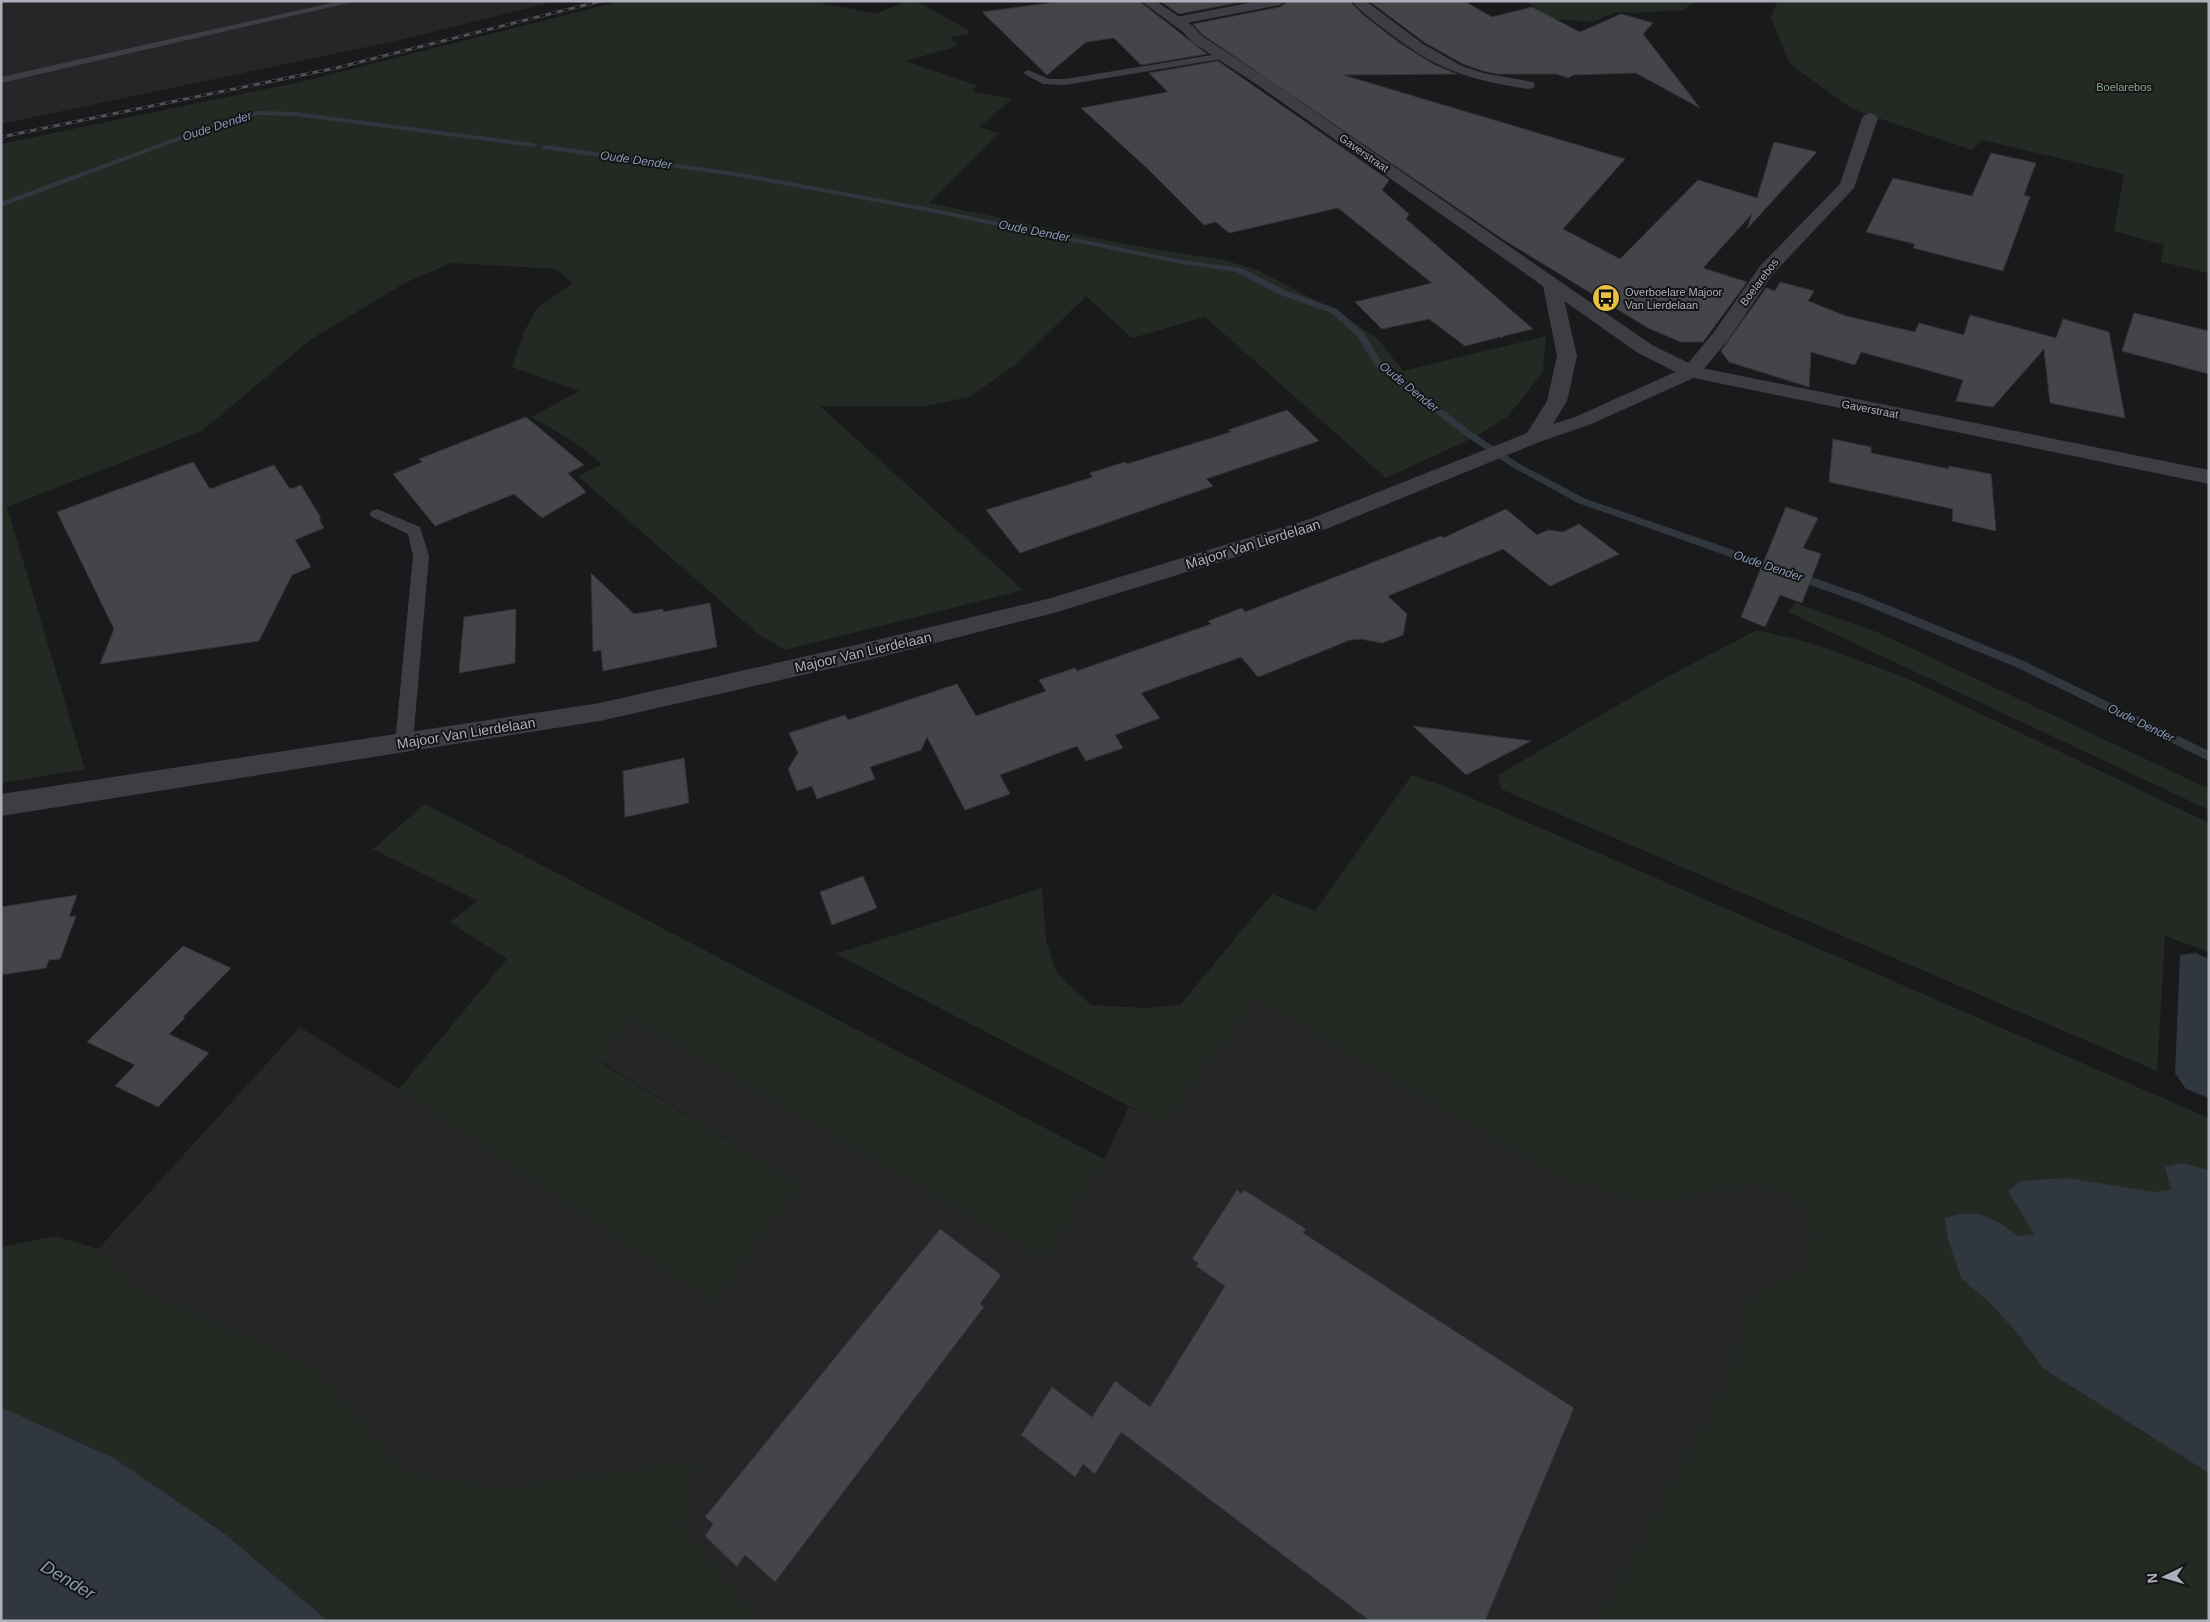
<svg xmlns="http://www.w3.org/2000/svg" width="2210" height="1622" viewBox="0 0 2210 1622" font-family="Helvetica,sans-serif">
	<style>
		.built { fill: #262629 }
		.green { fill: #222a23 }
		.water { fill: #30373f }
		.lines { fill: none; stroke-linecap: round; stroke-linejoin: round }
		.stream { fill: #30373f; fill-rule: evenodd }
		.building { fill: #444549; stroke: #343438 }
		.service { fill: #3d3d43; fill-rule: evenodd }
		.minor { fill: #3d3d43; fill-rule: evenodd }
		.tertiary { fill: #3d3d43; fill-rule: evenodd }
		.rail-casing { stroke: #505157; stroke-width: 3 }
		.rail { stroke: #151517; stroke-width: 2; stroke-dasharray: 6; stroke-linecap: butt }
		.labels { text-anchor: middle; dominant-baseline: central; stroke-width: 4; stroke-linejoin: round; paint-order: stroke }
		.far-park-label { font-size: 11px; fill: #85a589; stroke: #151517 }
		.far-street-label { font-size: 11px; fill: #adb0bb; stroke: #151517 }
		.far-poi-label { font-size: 11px; fill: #adb0bb; stroke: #151517; text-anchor: start }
		.far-water-label { font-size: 12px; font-style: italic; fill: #869ab4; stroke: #151517 }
		.street-label { font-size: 14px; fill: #adb0bb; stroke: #151517 }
		.near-water-label { font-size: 18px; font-style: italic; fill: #869ab4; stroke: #151517 }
	</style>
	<rect width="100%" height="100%" fill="#1a1a1c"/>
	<g class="built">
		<path d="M1,1H557L409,38L1,124Z"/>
		<path d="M1256,999L1560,1178L1655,1204L1713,1189L1757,1186L1794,1194L1812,1231L1808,1270L1750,1294L1728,1378L1598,1621H742L750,1611L683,1526L696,1460L496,1489L404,1471L315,1368L135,1286L98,1249L300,1027L399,1089L713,1303L800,1185L598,1060L632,1019L1045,1260L1104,1159L1129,1107L1163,1124Z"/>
	</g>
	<g class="green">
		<path d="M622,1H811L876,14L907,1H916L968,30L969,34L950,37L958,46L905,61L976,85L972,91L1012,99L979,127L1000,133L929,203L1130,245L1224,260L1257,270L1339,312L1378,339L1403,371L1546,336L1543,372L1508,416L1477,436L1386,478L1205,317L1132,338L1086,296L1018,363L969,397L926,406H820L1023,590L785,650L757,633L578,476L602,464L571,440L532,417L579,391L512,367L524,332L537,308L573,283L556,269L451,263L405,283L310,340L202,431L7,507L85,769L1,783V144L300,82Z"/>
		<path d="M1530,1H1696L1684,10L1635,13L1615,12L1593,22L1552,19L1528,3Z"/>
		<path d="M1777,1H2209V273L2161,262L2164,245L2114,231L2124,174L1983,140L1972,150L1852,109L1790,64L1771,18Z"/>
		<path d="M1795,603L1877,632L2209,789V810L1788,612Z"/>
		<path d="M1757,630L1811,643L1904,677L2209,823V952L2165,936L2157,1071L1501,789L1498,775L1663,679Z"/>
		<path d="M1412,775L1446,787L2209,1118V1621H1598L1728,1378L1750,1294L1808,1270L1812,1231L1794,1194L1757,1186L1713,1189L1655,1204L1560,1178L1256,999L1163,1124L836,954L1042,888L1046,940L1056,972L1091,1005L1145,1008L1180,1005L1272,894L1315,911Z"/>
		<path d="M425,804L1104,1159L1045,1260L632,1019L598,1061L800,1185L713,1303L399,1089L507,959L450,922L478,901L373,849Z"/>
		<path d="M55,1236L98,1249L135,1286L315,1368L404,1471L496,1489L696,1460L683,1526L751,1611L742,1621H328L225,1534L114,1458L1,1407V1247Z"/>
	</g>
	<g class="water">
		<path d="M2196,953L2209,959V1098L2186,1089L2175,1073L2180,955Z"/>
		<path d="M2182,1163L2209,1170V1473L2044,1369L2019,1335L1992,1305L1961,1278L1948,1240L1945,1218C1977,1207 1993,1217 2018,1236L2034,1234L2008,1191L2021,1181L2067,1178L2154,1192L2171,1190L2165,1167Z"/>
		<path d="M1,1407L114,1458L225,1534L328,1621H1Z"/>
	</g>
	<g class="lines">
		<g class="stream">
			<path d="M257,111L295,112L533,143L537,145L533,147L295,116L257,115L231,121L1,207V202L227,119Z"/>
			<path d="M546,145L741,173L925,207L1176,259L1241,268L1284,290L1337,309L1364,333L1383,364L1473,433L1518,463L1586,499L1863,595L2026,662L2209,751V761L2018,668L1855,601L1578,503L1512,467L1467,437L1377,368L1357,336L1331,313L1278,294L1236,272L1176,263L925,211L741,177L543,149L542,147Z"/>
		</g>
	</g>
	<g class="building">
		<path d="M1063,1H1139L1207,54L1141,65L1114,38L1086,42L1047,75L982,12Z"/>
		<path d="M1160,1H1247L1179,14Z"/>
		<path d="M1288,1H1350L1362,14L1401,44L1435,65L1457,74L1343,75L1625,159L1563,229L1620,259L1698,180L1757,198L1774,142L1817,152L1747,229L1752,214L1703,268L1747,282L1703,342H1681L1648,328L1504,240L1203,35L1193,24L1280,7Z"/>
		<path d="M1369,1H1464L1492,17L1532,7L1580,32L1621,14L1653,23L1643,34L1700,108L1636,73L1573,75L1569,78L1556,74H1498L1483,71L1463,64L1424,42Z"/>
		<path d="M1218,61L1389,180L1382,190L1409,214L1406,219L1533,329L1504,336L1502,338L1500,337L1465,346L1429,319L1382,329L1355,302L1432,283L1338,208L1229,233L1216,222L1204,225L1148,169L1081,108L1168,92L1149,73Z"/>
		<path d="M1991,153L2036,163L2024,195L2030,197L2003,271L1913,248L1915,244L1866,232L1893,178L1972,196Z"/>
		<path d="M1780,282L1814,291L1808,301L1846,316L1915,332L1919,323L1964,335L1970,315L2056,338L2063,319L2109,332L2125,418L2050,403L2044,349L1993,407L1956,401L1963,380L1861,352L1855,365L1811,352L1809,387L1729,362L1721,351L1766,288L1775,291Z"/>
		<path d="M2134,313L2209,331V374L2122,351Z"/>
		<path d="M1287,410L1319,441L1206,479L1213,486L1020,553L986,510L1093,477L1090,473L1125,462L1127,464L1231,432L1228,430Z"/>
		<path d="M526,417L584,465L568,473L586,492L542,518L514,494L435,526L393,474L422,462L419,459Z"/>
		<path d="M1833,439L1871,447V453L1949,469L1948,466L1991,474L1996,531L1952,521L1953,509L1829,482Z"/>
		<path d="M193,462L210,489L274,465L290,489L301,485L321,518L319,519L324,528L295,540L311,567L292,575L259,641L100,664L114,629L57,512Z"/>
		<path d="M1786,507L1818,518L1803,548L1821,554L1802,603L1780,595L1765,627L1741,617Z"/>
		<path d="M1506,509L1537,535L1548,530L1563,532L1579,524L1619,554L1550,586L1503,549L1388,596L1407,614L1403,635L1382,643L1361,639L1350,640L1258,677L1241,657L1141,693L1160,718L1115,735L1123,748L1086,761L1077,746L1000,775L1010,794L965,810L927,737L921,750L870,767L875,779L817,799L812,786L797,791L788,769L798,753L789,733L845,715L848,720L957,684L976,716L1046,691L1039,680L1075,668L1077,671L1211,624L1208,621L1242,608L1245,612L1441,536L1443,538Z"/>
		<path d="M591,573L634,614L663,609V612L710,603L717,647L603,671L601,650L593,652Z"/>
		<path d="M516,609L515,663L459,673L464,617Z"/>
		<path d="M1413,726L1531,741L1466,775Z"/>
		<path d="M684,758L689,803L625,817L623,771Z"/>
		<path d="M863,876L877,908L832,925L820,892Z"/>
		<path d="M77,895L69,917L76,916L60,959L49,960L46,968L1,975V907Z"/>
		<path d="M183,946L231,968L183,1017L185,1018L169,1034L209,1053L158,1107L115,1086L135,1065L87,1042Z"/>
		<path d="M1237,1190L1242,1194L1244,1190L1306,1229L1303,1233L1574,1408L1485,1621H1370L1121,1432L1095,1474L1083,1464L1075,1477L1021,1435L1052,1387L1092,1417L1115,1381L1150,1407L1225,1286L1196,1266L1198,1263L1192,1259Z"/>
		<path d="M940,1229L1001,1275L980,1304L984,1307L775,1582L745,1555L737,1567L705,1536L713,1524L705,1517Z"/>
	</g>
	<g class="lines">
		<g class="service">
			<path d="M340,1H357L1,83V77Z"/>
			<path d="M1224,53L1227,54V58L1065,85L1043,84L1023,73L1028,70L1049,79H1065Z"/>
			<path d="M377,509L420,527L429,556L413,743L410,748L404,750L398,748L395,743L413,556L408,534L372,517L369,514L372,511Z"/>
		</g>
		<g class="minor">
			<path d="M1258,1H1286L1280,5L1176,25L1169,21L1176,17Z"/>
			<path d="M1352,1H1366L1423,44L1462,66L1483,73L1533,82L1535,85L1533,88L1528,89C1465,79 1435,69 1384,29C1373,20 1360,12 1352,1Z"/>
			<path d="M1870,113L1875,115L1878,118L1854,188L1773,274L1728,340L1698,376L1589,425L1542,441L1326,529L1054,613L864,661L600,721L1,816V794L600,703L864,643L1051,598L1310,519L1527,433L1547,401L1557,356L1543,286L1546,282L1552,281L1558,282L1561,286L1577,356L1567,401L1553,424L1575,417L1684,368L1714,332L1760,266L1840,184L1862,118L1865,115Z"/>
		</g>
		<path class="tertiary" d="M1141,1H1156L1193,26L1202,36L1269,80L1652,345L1697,367L2209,470V484L1684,376L1638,353L1259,86L1192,42L1183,32Z"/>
		<g class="rail-casing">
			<path id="rail" d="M1,137L336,68L601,1"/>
		</g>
		<use href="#rail" class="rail"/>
	</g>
	<defs>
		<g id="bus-disc" transform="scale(1.4375)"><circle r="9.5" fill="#eac043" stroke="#151517"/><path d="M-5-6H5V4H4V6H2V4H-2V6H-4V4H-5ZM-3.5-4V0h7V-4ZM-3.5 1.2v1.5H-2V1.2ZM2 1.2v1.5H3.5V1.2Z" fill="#111"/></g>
	</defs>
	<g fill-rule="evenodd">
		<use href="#bus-disc" x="1606" y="298"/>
	</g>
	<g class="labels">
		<g class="far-park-label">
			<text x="2124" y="87">Boelarebos</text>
		</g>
		<g class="far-street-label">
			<text transform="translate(1364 153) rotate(35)">Gaverstraat</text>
			<text transform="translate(1759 282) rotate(-53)">Boelarebos</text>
			<text transform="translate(1870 409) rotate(11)">Gaverstraat</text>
		</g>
		<g class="far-poi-label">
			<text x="1625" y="292">Overboelare Majoor<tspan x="1625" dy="13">Van Lierdelaan</tspan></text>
		</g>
		<g class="far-water-label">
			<text transform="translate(217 126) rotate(-18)">Oude Dender</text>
			<text transform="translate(636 160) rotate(8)">Oude Dender</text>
			<text transform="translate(1034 231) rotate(11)">Oude Dender</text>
			<text transform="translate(1409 387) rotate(39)">Oude Dender</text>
			<text transform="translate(1768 566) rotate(19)">Oude Dender</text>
			<text transform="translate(2141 723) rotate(26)">Oude Dender</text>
		</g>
		<g class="street-label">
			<text transform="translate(1253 544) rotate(-17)">Majoor Van Lierdelaan</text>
			<text transform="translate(863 652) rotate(-13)">Majoor Van Lierdelaan</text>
			<text transform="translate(466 733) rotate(-9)">Majoor Van Lierdelaan</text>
		</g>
		<g class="near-water-label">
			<text transform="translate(68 1580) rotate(31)">Dender</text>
		</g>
	</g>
	<rect width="2210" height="1622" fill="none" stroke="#adb0bb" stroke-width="5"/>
	<g transform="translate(2165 1577) rotate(265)" stroke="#151517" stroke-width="4" paint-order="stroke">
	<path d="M0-4L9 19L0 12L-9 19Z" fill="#adb0bb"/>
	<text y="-8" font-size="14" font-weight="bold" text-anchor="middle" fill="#adb0bb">N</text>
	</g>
</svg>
